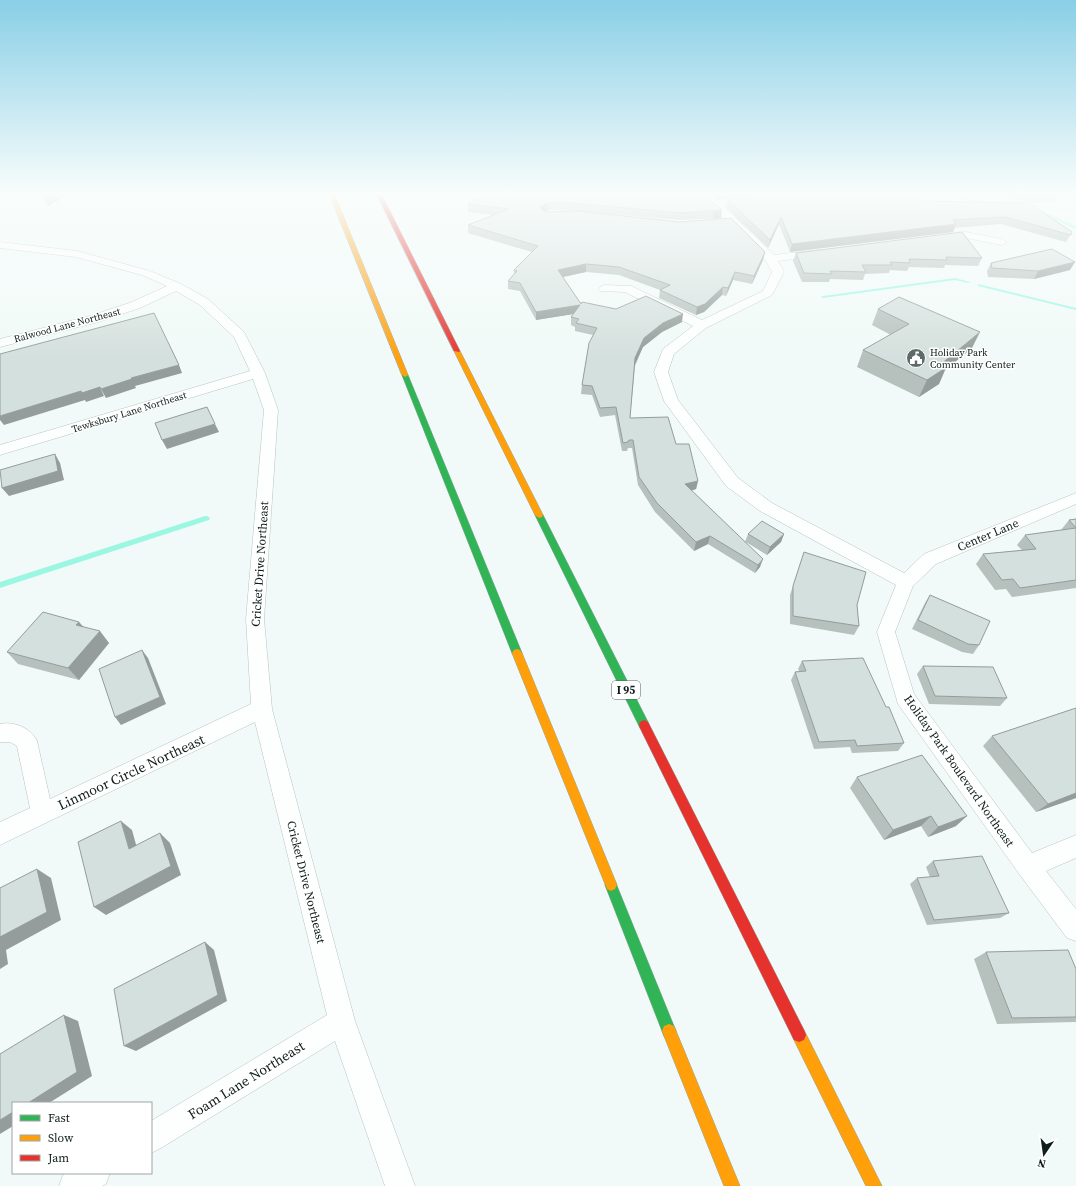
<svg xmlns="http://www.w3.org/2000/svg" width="1076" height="1186" viewBox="0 0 1076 1186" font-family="'Source Serif 4',serif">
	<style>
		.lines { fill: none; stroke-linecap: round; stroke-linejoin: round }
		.stream { fill: #9cf7e2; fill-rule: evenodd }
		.street-casing { stroke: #b8c4c1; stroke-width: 1 }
		.fast-casing { stroke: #90a6a2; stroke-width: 1 }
		.slow-casing { stroke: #90a6a2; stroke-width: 1 }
		.jam-casing { stroke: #90a6a2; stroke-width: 1 }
		.street { fill: #fdfefe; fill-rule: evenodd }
		.fast { fill: #30b455; fill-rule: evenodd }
		.slow { fill: #ff9f0a; fill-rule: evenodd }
		.jam { fill: #e5322d; fill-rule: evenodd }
		.wall { fill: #b6c1be; fill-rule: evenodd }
		.shaded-wall { fill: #949d9b }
		.building { fill: #d4e0dd; stroke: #949d9b }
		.labels { text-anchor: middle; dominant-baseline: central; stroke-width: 3; stroke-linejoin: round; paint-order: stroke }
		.far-street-label { font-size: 10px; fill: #0e1e1a; stroke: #fff }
		.far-poi-label { font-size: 10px; fill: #0e1e1a; stroke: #fff; text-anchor: start }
		.shield { fill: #fff; stroke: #56625f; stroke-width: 1 }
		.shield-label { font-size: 11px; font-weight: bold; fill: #0e1e1a }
		.street-label { font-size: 12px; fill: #0e1e1a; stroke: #fff }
		.near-street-label { font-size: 14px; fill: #0e1e1a; stroke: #fff }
	</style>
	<rect width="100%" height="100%" fill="#f1faf8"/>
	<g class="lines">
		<g class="stream">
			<path d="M944,193H950L961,197L997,203L995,204L960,199Z"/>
			<path d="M1037,210H1039L1076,226V229L1037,212Z"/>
			<path d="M955,278L970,282L968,283L955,280L823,298L821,297L823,296Z"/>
			<path d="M978,284L1076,308V310L978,286Z"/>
			<path d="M205,516H207L210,518L209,520L0,588V582Z"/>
		</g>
		<g class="street-casing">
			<g id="street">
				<path d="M694,193H706L720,203L774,255L818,250L823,253L818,256L778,261L784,272L772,295L706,328L674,354L668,372L678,400L738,478L772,503L904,573L924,554L1076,493V504L936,564L913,586L895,632L914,694L1032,853L1076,835V858L1046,871L1076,909V941L1067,938L1020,875L898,704L877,632L896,585L760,511L726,486L664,401L654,372L663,349L693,326L625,292L600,291L598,289L600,287L604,285L631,286L702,320L763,291L772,272L766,261L712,207Z"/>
				<path d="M966,232L1002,239L1007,242L1002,245L966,238L941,241L936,238L941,235Z"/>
				<path d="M0,242L77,251L150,271L181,284L208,299L244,332L265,373L278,410L264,619L272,709L355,1021L415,1186H385L335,1041L161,1148L151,1153V1121L327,1015L255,722L0,845V822L30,808L17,746L10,742H0V724C14,721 31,728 37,741L50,799L251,704L246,619L264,410L253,379L0,455V445L250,371L234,337L200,305L176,291L140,308L98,322L0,347V339L90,316L132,302L167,286L142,275L76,257L0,248Z"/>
				<path d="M67,1173H110L106,1184L102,1186H59L63,1175Z"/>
			</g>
		</g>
		<g class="fast-casing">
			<g id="fast">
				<path d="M405,373L408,375L522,653L520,656L517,657L514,656L512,653L402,375Z"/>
				<path d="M539,512L543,515L648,722L649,725L648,728L644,730L640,728L535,515Z"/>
				<path d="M611,879L615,881L676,1031L674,1036L669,1038L664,1036L605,885L607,881Z"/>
			</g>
		</g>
		<g class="slow-casing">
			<g id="slow">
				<path d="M329,193H334L408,375L407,376L405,377L402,375Z"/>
				<path d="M457,349L460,351L543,515L542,517L539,518L535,515L454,351Z"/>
				<path d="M517,649L520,650L522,653L617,885L615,889L611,891L607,889L512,653L514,650Z"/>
				<path d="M669,1024L674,1026L740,1186H724L662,1031L664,1026Z"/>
				<path d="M799,1028L804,1030L882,1186H866L794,1040L792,1035L794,1030Z"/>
			</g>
		</g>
		<g class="jam-casing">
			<g id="jam">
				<path d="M376,193H381L460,351L459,352L454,351Z"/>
				<path d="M644,720L648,722L804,1030L806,1035L804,1040L799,1042L794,1040L640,728L639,725L640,722Z"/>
			</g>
		</g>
		<use href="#street" class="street"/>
		<use href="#fast" class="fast"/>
		<use href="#slow" class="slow"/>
		<use href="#jam" class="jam"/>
	</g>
	<g class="wall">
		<path d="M28,193H72L48,206L40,195Z"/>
		<path d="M702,193L721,218L679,220L579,211L765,252L763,260L752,284L733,280L726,296L722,295L704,312L696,315L659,298L660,290L619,275L586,272L563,277L581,304L682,322L662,332L643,347L635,366L630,418L676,444L698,481L696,489L691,491L745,542L748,534H784L781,542L767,555L746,542L760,567L755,573L708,544L694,551L655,512L638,485L632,448H628L627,451H622L615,415L600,417L592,395L581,394L582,385L593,335L575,331V327L571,325V317L573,314L536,320L520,291L508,289V281L514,274V270L532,252L468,233V225L494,215L468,212V204ZM548,210H563L578,211L545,212Z"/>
		<path d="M709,193H751L718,200Z"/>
		<path d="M996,193H1076V195L1065,194L1063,199L1059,196L1056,201L1034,203L1013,199Z"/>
		<path d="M728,200L920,201L1029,203L1072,232L1066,242L1001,224L955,228L953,232L790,252L779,224L768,248L726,208Z"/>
		<path d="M796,253L982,258L978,266L945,265L944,268L909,267L907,271L890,270L889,273L865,274L863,280L830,279L829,282H802L793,261Z"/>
		<path d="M991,263L1070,270L1034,279L988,277L987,271Z"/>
		<path d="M878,309L972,348L945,370L939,384L919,397L857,367L863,350L891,335L872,325Z"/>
		<path d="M1076,519V588L1012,597L1006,589L995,590L976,564L983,554L1022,550L1017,545L1025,535L1061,530L1069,520Z"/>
		<path d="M804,552L857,605L859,626L854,635L790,624V595Z"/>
		<path d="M930,595L979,645L973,654L962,652L912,629L925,603Z"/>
		<path d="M79,622L83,626L109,643L79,680L18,664L7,652Z"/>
		<path d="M802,661L886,707L904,743L898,751L852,753L850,747L814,749L791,680L795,672L799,671L798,669Z"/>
		<path d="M923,666L1007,698L1000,706L929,704L917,674Z"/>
		<path d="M992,736L1076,798L1036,812L983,746Z"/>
		<path d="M857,777L956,826L928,837L921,826L884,840L850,788Z"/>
		<path d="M933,861L1009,913L1000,918L927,925L910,884L917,878L930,877L926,867Z"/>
		<path d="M986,952L1076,969V1022L997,1024L974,959Z"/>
	</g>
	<g class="shaded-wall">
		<path d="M54,193H72L48,206L45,198Z"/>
		<path d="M720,193H751L718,200Z"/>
		<path d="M548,203V210L539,214V207Z"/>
		<path d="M722,210L721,218L713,219L714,211Z"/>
		<path d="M781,217L779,224L768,248L770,240Z"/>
		<path d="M956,224L953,232L790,252L792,244Z"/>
		<path d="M765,252L763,260L752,284L754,276Z"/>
		<path d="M1075,262L1070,270L1034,279L1038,271Z"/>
		<path d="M586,264V272L558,278V270Z"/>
		<path d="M735,272L733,280L726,296L728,288Z"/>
		<path d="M723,287L722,295L704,312L696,315L697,307Z"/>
		<path d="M580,305V313L536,320V312Z"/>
		<path d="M683,314L682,322L662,332L643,347L634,366L635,358L644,338L663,323Z"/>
		<path d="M980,332L972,348L945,370L939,384L919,397L927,380L940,365Z"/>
		<path d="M179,365L182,373L135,386L136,388L106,398L101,389L131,378Z"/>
		<path d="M100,387L104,396L86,402L85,400L4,425L0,420V416L81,391Z"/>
		<path d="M215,424L219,432L167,449L162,440Z"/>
		<path d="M55,454L60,463L64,480L9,496L2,488Z"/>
		<path d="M698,481L696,489L683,493L685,484Z"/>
		<path d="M784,534L781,542L767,555L770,547Z"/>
		<path d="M710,536L708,544L694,551L696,542Z"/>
		<path d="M763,559L760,567L755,573L758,565Z"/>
		<path d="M79,622L88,634L76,625Z"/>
		<path d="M100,631L109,643L79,680L68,668Z"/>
		<path d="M142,650L148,658L166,704L121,725L115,717Z"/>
		<path d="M1076,793V798L1036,812L1048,804Z"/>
		<path d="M931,816L921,826L884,840L893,830Z"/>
		<path d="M967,816L956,826L928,837L938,827Z"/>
		<path d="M121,821L132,830L140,859L129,849Z"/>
		<path d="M160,833L170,843L181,875L106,915L94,907Z"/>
		<path d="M37,869L51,878L61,920L6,950L8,964L0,969V937Z"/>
		<path d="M205,942L214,950L227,1001L136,1051L124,1046Z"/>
		<path d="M64,1015L78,1021L92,1076L49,1103H28Z"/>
		<path d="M13,1112V1126L0,1134V1120Z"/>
	</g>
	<g class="building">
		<path d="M41,193H54L45,198Z"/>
		<path d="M489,193H702L722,210L680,213L563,202L548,203L539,207L545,212L578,211L679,222L731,218L765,252L754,276L735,272L728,288L723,287L705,304L697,307L660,290L670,285L619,267L586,264L558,270L581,304L582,302L616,309L646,296L683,314L663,323L644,338L635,358L630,418L668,417L676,444H689L698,481L685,484L763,559L758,565L710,536L696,542L657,503L639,477L633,440H629L628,442L623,443L616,407L600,408L592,386L582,385L589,343L597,328L576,323L579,319L571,317L580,305L536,312L520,283L508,281L517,271L514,270L538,246L468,225L509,209L468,204Z"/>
		<path d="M763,193H912L920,201L1029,203L1072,232L1071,235L1005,217L953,220L956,224L792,244L781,217L770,240L728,200Z"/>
		<path d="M1022,193H1060V194L1037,196Z"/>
		<path d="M962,232L982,258L946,257L947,260L909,259L910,263L890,262L892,265H862L866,272L830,271L832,274L804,273L796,253Z"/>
		<path d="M1052,249L1075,262L1038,271L992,268L991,263Z"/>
		<path d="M899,297L980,332L940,365L947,367L927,380L863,350L909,324L878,309Z"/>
		<path d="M154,313L179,365L131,378L132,379L101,389L100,387L82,393L81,391L0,416V354Z"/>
		<path d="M207,407L215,424L162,440L155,423Z"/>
		<path d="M55,454L58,471L2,488L0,470Z"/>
		<path d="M1076,519V580L1020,588L1013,579L1002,580L983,554L1036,549L1025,535L1076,528L1069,520Z"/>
		<path d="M762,521L784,534L770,547L748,534Z"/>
		<path d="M804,552L866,572L857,605L859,626L793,616V586Z"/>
		<path d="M930,595L990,621L979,645L968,644L918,620Z"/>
		<path d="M43,612L79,622L76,625L100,631L68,668L7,652Z"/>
		<path d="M142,650L160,697L115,717L99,669Z"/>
		<path d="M863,658L886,707H889L904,743L857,746L855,740L819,742L795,672L806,671L802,661Z"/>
		<path d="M923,666L993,667L1007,698L935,696Z"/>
		<path d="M1076,708V793L1048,804L992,736Z"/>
		<path d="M922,755L967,816L938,827L931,816L893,830L857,777Z"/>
		<path d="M121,821L129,849L160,833L171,866L94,907L78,842Z"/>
		<path d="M982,856L1009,913L934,920L917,878L939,876L933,861Z"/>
		<path d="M37,869L47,912L0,937V888Z"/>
		<path d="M205,942L218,995L124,1046L114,989Z"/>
		<path d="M1068,950L1076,969V1017L1012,1018L986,952Z"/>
		<path d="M64,1015L77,1072L28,1103H13V1112L0,1120V1054Z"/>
	</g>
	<linearGradient id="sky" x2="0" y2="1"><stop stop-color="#89cfe6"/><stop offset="0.54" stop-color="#f9fdfc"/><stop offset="1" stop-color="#f9fdfc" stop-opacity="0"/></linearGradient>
	<rect width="1076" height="359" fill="url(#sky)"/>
	<defs>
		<g id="civic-disc" transform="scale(1)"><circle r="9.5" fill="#5d6b68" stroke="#fff"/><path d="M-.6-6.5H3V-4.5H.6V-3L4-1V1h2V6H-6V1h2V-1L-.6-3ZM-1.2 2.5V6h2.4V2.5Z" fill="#fff"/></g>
	</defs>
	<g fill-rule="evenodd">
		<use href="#civic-disc" x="916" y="358"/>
	</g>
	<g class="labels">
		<g class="far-street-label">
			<text transform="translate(67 325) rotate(-15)">Ralwood Lane Northeast</text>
			<text transform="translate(129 412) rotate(-17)">Tewksbury Lane Northeast</text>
		</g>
		<g class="far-poi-label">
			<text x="930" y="352">Holiday Park<tspan x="930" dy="12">Community Center</tspan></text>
		</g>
		<rect class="shield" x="612" y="681" width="28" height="18" rx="3"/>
		<g class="shield-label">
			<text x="626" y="690">I 95</text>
		</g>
		<g class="street-label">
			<text transform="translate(988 535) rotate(-23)">Center Lane</text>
			<text transform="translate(260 564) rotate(-86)">Cricket Drive Northeast</text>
			<text transform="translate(959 771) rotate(55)">Holiday Park Boulevard Northeast</text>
			<text transform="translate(306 882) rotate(76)">Cricket Drive Northeast</text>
		</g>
		<g class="near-street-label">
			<text transform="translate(131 772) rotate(-25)">Linmoor Circle Northeast</text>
			<text transform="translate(246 1080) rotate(-32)">Foam Lane Northeast</text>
		</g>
	</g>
	<rect x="12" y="1102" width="140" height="72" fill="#ffffff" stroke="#9fa5a3"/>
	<rect x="20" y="1115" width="20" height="6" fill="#30b455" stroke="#9fa5a3"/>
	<text x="48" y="1122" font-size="12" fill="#0e1e1a">Fast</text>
	<rect x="20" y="1135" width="20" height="6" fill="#ff9f0a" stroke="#9fa5a3"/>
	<text x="48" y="1142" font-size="12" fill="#0e1e1a">Slow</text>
	<rect x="20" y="1155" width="20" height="6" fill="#e5322d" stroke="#9fa5a3"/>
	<text x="48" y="1162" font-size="12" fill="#0e1e1a">Jam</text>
	<g transform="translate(1044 1154) rotate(193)" stroke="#ffffff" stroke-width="3" paint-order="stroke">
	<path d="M0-3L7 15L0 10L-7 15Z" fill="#0e1e1a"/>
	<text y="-6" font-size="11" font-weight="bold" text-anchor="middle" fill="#0e1e1a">N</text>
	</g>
</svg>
